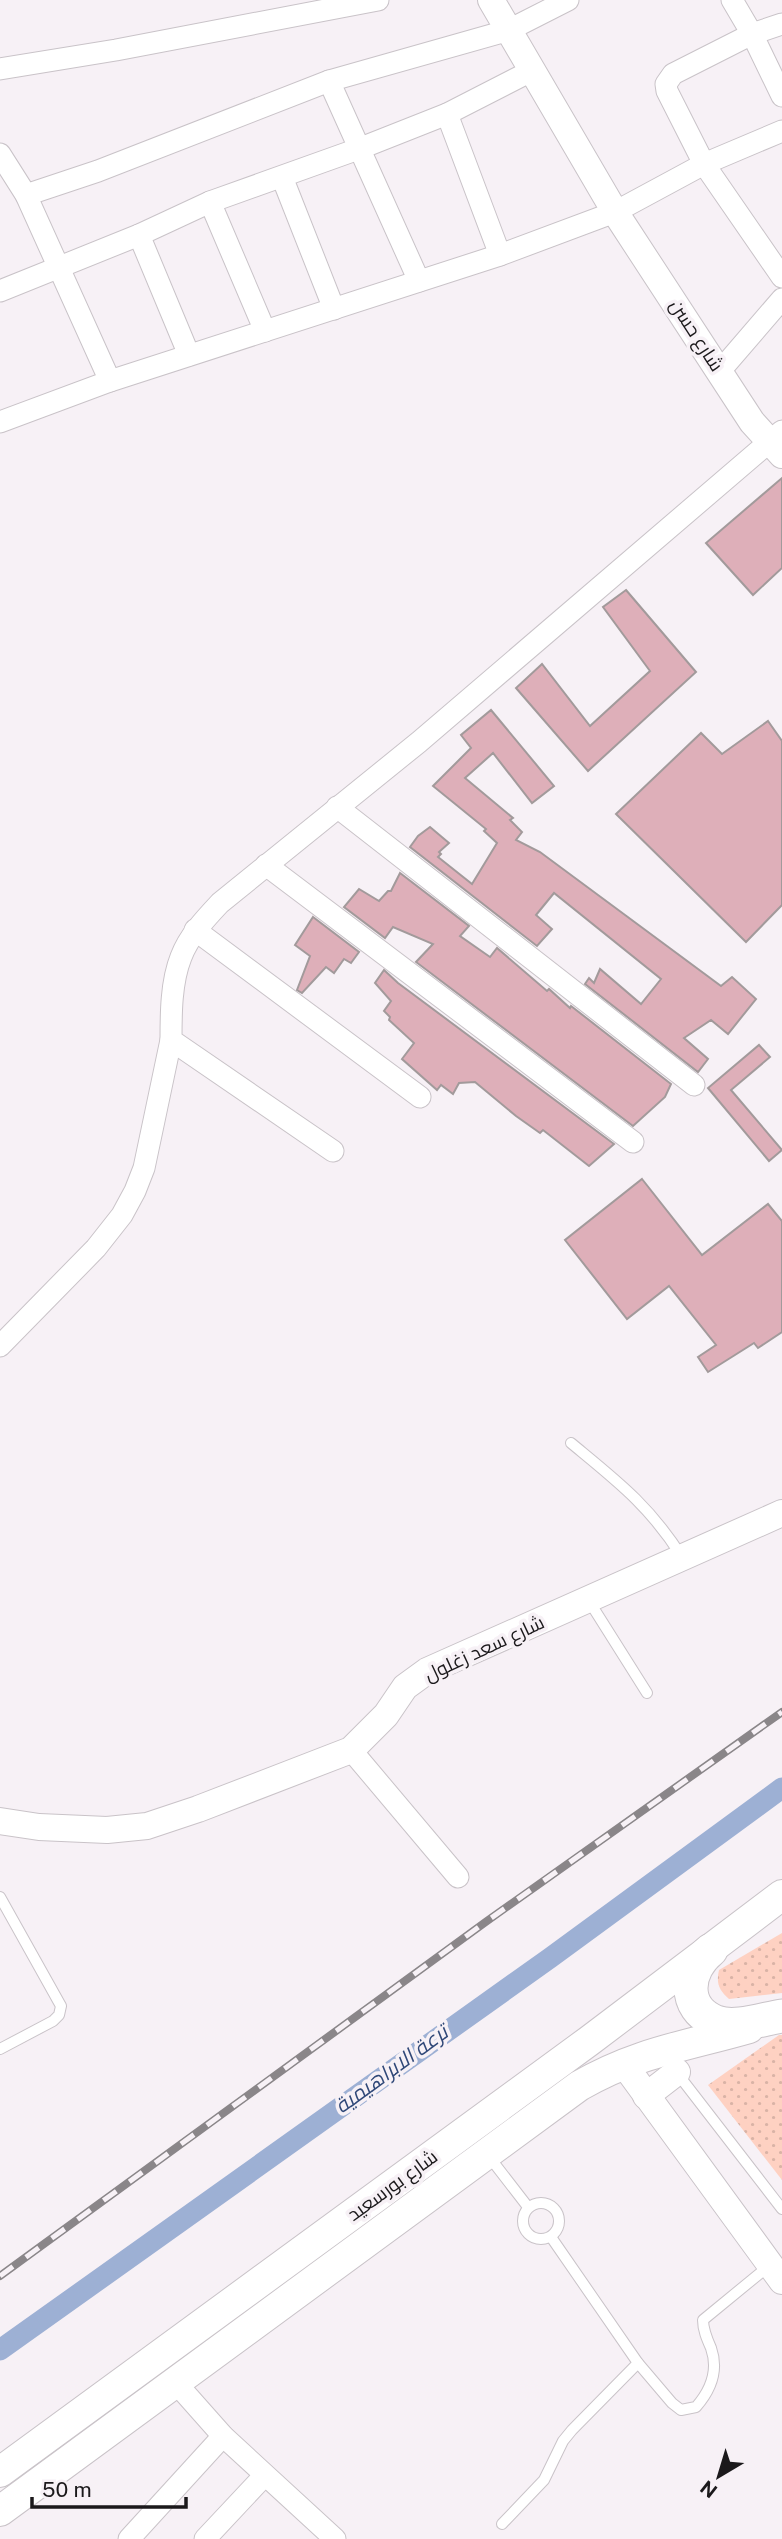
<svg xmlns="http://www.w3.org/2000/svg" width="782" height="2539" viewBox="0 0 782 2539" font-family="'Public Sans',Cairo,sans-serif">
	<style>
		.park { fill: url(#park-dots) }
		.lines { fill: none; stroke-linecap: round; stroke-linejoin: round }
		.canal { stroke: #9db0d4; stroke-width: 21 }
		.building { fill: #deafb9; stroke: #a29a9b; stroke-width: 2 }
		.service-casing { stroke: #c9c3c8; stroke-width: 12 }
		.minor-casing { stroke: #c9c3c8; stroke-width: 23 }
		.tertiary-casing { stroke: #c9c3c8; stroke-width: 28 }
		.secondary-casing { stroke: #c9c3c8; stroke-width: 32 }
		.primary-casing { stroke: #c9c3c8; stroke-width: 35 }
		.service { stroke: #fff; stroke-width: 10 }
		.minor { stroke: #fff; stroke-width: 21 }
		.tertiary { stroke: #fff; stroke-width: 26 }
		.secondary { stroke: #fff; stroke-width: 30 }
		.primary { stroke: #fff; stroke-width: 33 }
		.rail-casing { stroke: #8a8689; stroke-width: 8 }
		.rail { stroke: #f7f1f6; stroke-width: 5; stroke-dasharray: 16; stroke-linecap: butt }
		.labels { text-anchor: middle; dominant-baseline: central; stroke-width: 7; stroke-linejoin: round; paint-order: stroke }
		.street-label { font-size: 19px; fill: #1b191b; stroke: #f7f1f6 }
		.water-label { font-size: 21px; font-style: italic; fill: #304878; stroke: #f7f1f6 }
	</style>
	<defs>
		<pattern id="park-dots" width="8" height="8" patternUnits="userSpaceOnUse" patternTransform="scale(1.75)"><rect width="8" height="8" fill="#fed1c2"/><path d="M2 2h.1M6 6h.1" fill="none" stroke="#d9b3a6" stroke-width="1.8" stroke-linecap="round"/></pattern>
	</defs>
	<rect width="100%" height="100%" fill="#f7f1f6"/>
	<g class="park">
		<path d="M782,1933V1993L729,1999C719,1990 716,1984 719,1970Z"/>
		<path d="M779,2035H782V2180L708,2085Z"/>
	</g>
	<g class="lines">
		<path class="canal" d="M0,2350L550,1958L782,1788"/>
	</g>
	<g class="building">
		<path d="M782,478V568L753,595L706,543Z"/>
		<path d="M626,590L696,672L588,771L516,688L542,664L590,726L650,671L603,607Z"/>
		<path d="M491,710L554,786L532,803L493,753L465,778L513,818L510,820L522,832L516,840L540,852L721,986L732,977L756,999L728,1034L711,1020L684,1038L708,1059L698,1072L585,984L589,978L594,983L600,969L641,1004L661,979L554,893L536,915L552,929L537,946L410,847L418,836L430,827L449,843L439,852L441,854L438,857L472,884L497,843L484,831L486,829L433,786L471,748L461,735Z"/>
		<path d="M768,721L782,741V905L746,942L616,814L701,733L722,754Z"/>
		<path d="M400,873L469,926L460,936L490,957L497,948L547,991L549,989L570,1008L571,1006L671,1084L665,1097L633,1126L416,962L433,944L393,927L385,938L344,907L359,889L379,901L388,891H391Z"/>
		<path d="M313,917L359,952L351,963L344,959L334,973L326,967L302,993L297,990L310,956L295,945Z"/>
		<path d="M384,970L398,983L614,1144L589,1166L543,1130L540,1133L516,1116L475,1082L459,1083L453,1094L441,1085L437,1090L402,1059L414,1043L389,1020L390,1017L384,1011L391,1001L375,983Z"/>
		<path d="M759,1045L770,1057L731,1090L782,1150L769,1161L708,1088Z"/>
		<path d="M642,1179L702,1255L768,1204L782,1221V1332L758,1348L754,1343L708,1372L698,1357L716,1345L669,1286L627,1319L565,1240Z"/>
	</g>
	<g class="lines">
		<g class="service-casing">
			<g id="service">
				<path d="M571,1443C617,1481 649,1505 682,1557"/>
				<path d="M589,1601L647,1693"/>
				<path d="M0,1897L61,2006L59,2015L53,2021L0,2049"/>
				<path d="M677,2073L782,2209"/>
				<path d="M487,2154L528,2207"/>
				<circle cx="541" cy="2221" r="18"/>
				<path d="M638,2363L672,2403L681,2410L696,2407C711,2390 719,2371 711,2348C707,2339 703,2330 703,2320L770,2265"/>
				<path d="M502,2524L544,2480L563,2441L572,2430L638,2363L551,2237"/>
			</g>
		</g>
		<g class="minor-casing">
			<g id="minor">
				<path d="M732,0L752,34L782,96"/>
				<path d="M782,24L752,34L673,74L666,84L667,91L704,164L782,277"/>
				<path d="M0,69L116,50L378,0"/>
				<path d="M329,81L419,281"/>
				<path d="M447,114L500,255"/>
				<path d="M0,154L26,195L110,381"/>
				<path d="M282,177L334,309"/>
				<path d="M26,195L98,171L329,81L509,30L568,0"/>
				<path d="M210,202L265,331"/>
				<path d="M139,235L189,355"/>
				<path d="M0,291L139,235L210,202L361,148L447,114L533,70"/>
				<path d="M720,371L782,299"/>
				<path d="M0,422L110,381L500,255L615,212L704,164L782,131"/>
				<path d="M337,807L694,1085"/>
				<path d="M266,865L633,1142"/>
				<path d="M195,930L420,1097"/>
				<path d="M333,1151L171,1040C171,1014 171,982 181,957C189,936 205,919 220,903L419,742L782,431"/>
				<path d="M0,1346L96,1248L122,1215L135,1191L144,1168L171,1040"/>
				<path d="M351,1750L458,1877"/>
				<path d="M176,2383L223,2436L335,2539"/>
				<path d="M129,2539L223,2436"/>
				<path d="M205,2539L264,2476"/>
			</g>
		</g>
		<g class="tertiary-casing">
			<g id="tertiary">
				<path d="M491,0L615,212L752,422L782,455"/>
				<path d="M0,1821L39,1827L107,1830L147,1826L198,1809L351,1750L386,1715L405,1687L427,1671L782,1513"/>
				<path d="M623,2063L782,2281"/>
				<path d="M646,2096L677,2072"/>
			</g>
		</g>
		<g class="secondary-casing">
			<g id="secondary">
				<path d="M0,2472L589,2041L782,1895"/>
				<path d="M0,2511L579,2086C638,2052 686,2046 749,2028"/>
			</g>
		</g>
		<g class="primary-casing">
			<path id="primary" d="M711,1950C686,1970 681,2008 716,2022C735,2029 763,2019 782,2016"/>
		</g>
		<use href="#service" class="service"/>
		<use href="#minor" class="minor"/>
		<use href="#tertiary" class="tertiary"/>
		<use href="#secondary" class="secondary"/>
		<use href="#primary" class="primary"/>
		<g class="rail-casing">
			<path id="rail" d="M0,2276L487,1921L782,1712"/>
		</g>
		<use href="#rail" class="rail"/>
	</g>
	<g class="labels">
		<g class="street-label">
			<text transform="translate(697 335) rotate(57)">شارع حسن</text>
			<text transform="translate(484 1648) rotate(-25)">شارع سعد زغلول</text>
			<text transform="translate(392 2185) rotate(-36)">شارع بورسعيد</text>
		</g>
		<g class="water-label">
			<text transform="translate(391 2069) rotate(-36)">ترعة الابراهيمية</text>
		</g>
	</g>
	<g transform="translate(719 2476) rotate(218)" stroke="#f7f1f6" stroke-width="5" paint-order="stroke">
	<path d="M0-5L12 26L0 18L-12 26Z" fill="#1b191b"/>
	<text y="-10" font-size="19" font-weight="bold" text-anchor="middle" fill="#1b191b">N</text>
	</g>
	<path d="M32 2497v10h154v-10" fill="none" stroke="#1b191b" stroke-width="3.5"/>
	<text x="42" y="2497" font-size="21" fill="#1b191b" stroke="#f7f1f6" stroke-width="5" paint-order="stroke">50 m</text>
</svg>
